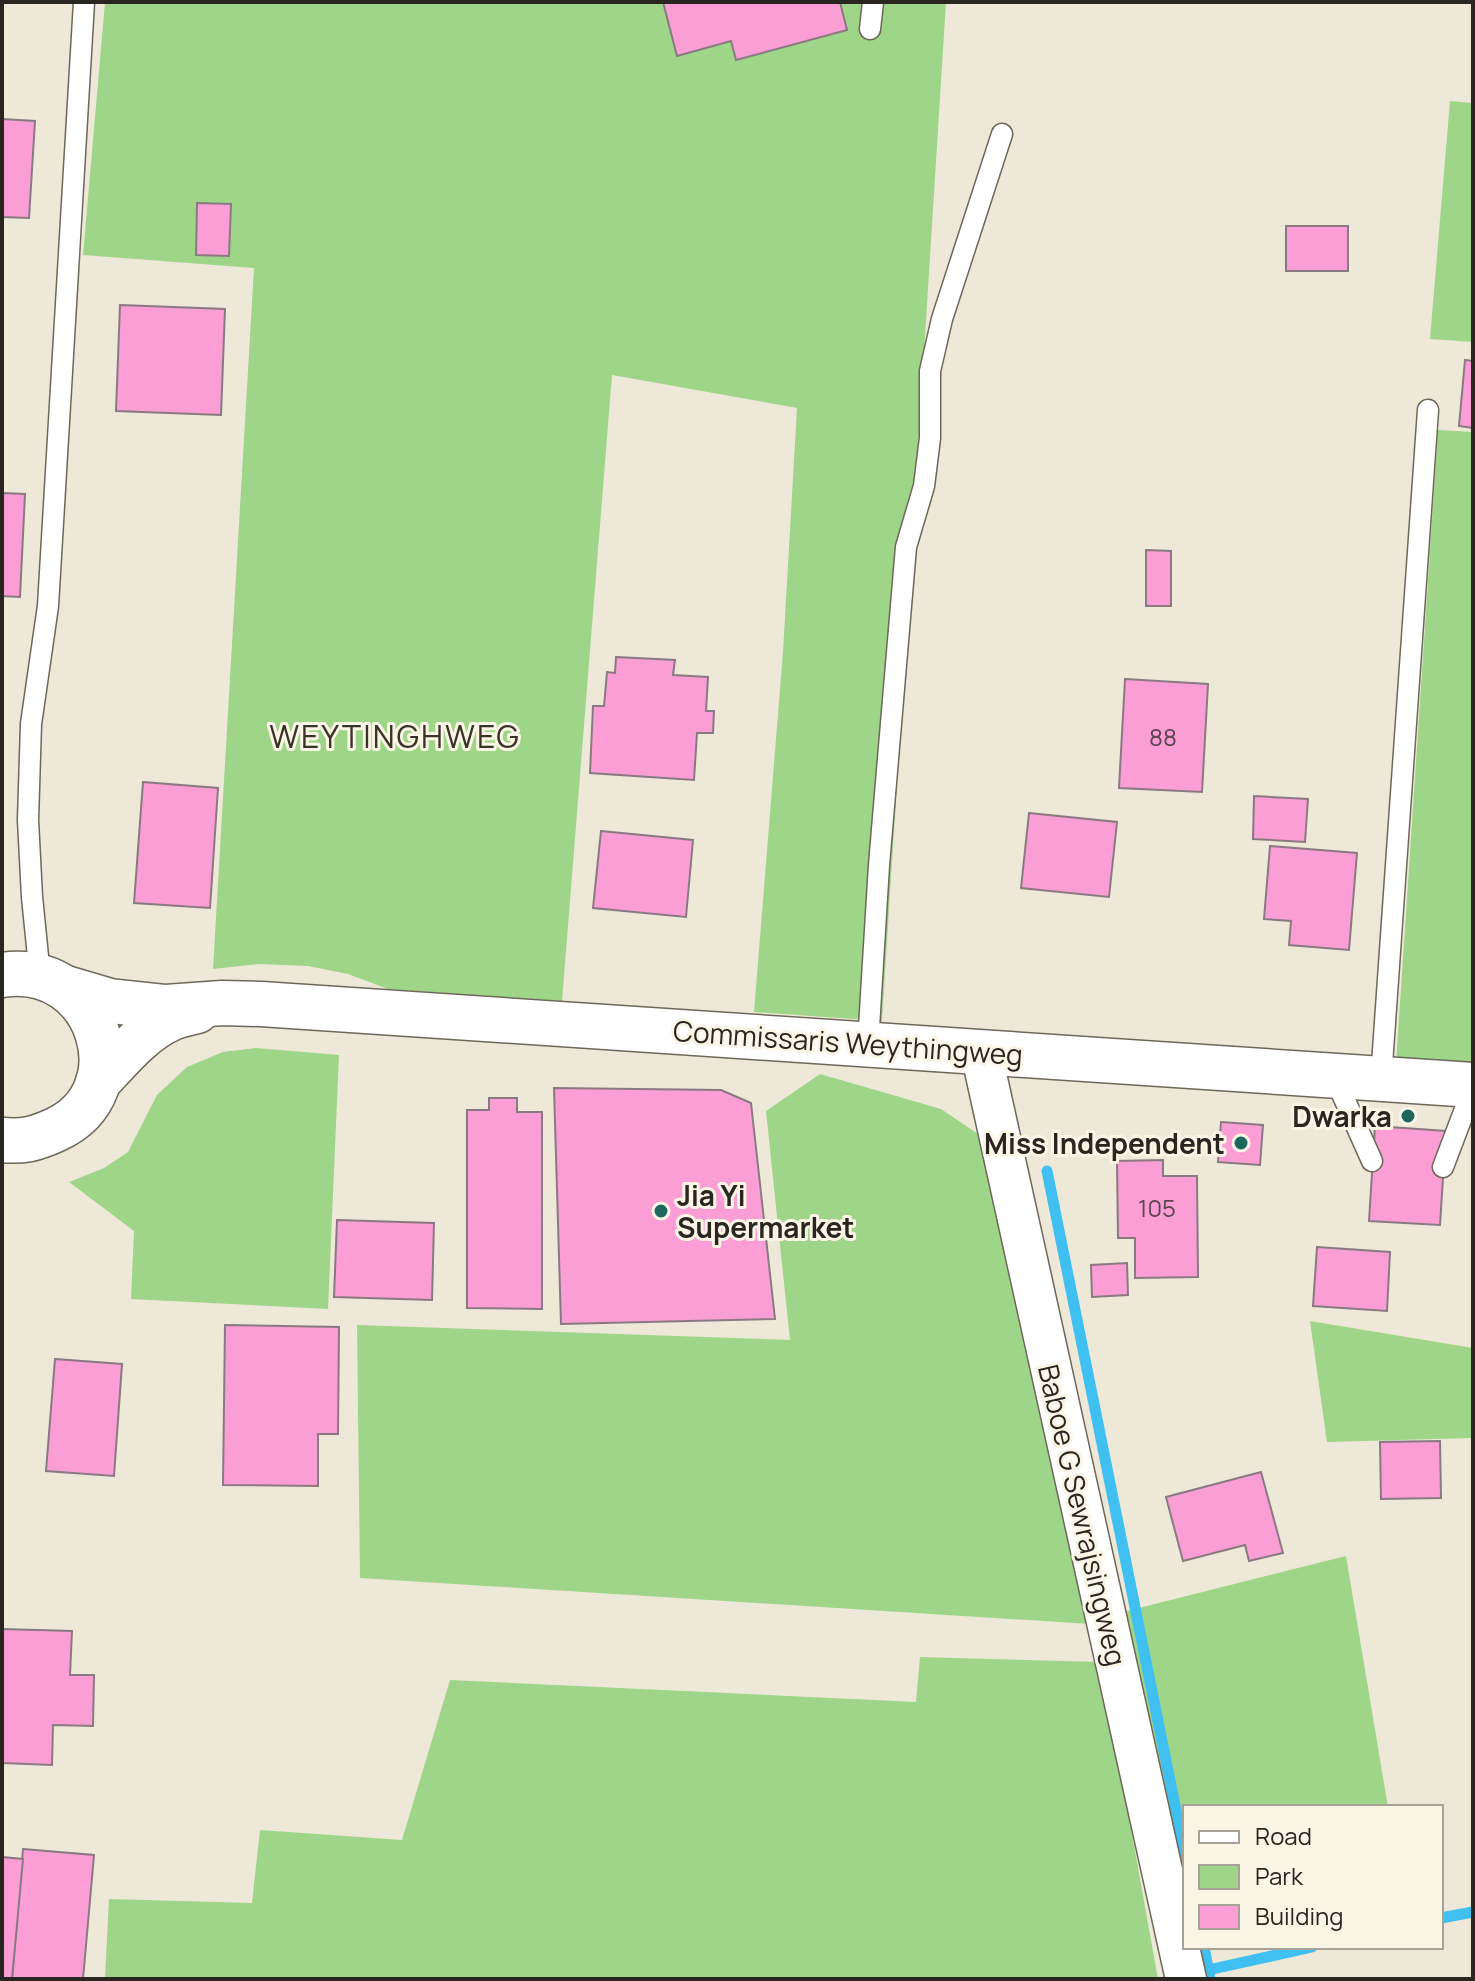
<svg xmlns="http://www.w3.org/2000/svg" width="1475" height="1981" viewBox="0 0 1475 1981" font-family="Manrope,sans-serif">
	<style>
		.green { fill: #9ed588 }
		.lines { fill: none; stroke-linecap: round; stroke-linejoin: round }
		.stream { stroke: #3fc0f0; stroke-width: 11 }
		.building { fill: #fb9ed5; stroke: #897a82; stroke-width: 2 }
		.lane-casing { stroke: #6d685a; stroke-width: 23 }
		.street-casing { stroke: #6d685a; stroke-width: 43 }
		.secondary-casing { stroke: #6d685a; stroke-width: 47 }
		.lane { stroke: #fff; stroke-width: 20 }
		.street { stroke: #fff; stroke-width: 40 }
		.secondary { stroke: #fff; stroke-width: 44 }
		.poi-dot { fill: #1e675e; stroke: #fbf5e6; stroke-width: 3 }
		.labels { text-anchor: middle; dominant-baseline: central; stroke-width: 6; stroke-linejoin: round; paint-order: stroke }
		.number-label { font-size: 24px; fill: #5e444e }
		.street-label { font-size: 28px; fill: #292621; stroke: #fbf5e6 }
		.poi-label { font-size: 28px; font-weight: bold; fill: #292621; stroke: #fbf5e6; text-anchor: end }
		.quarter-label { font-size: 32px; letter-spacing: 2px; fill: #383327; stroke: #fbf5e6 }
	</style>
	<rect width="100%" height="100%" fill="#eee8d8"/>
	<g class="green">
		<path d="M105,2H946L882,1021L754,1012L783,652L797,408L612,375L562,1001L388,989L348,974L308,966L258,964L213,969L254,268L83,255Z"/>
		<path d="M1450,101L1473,103V342L1430,339Z"/>
		<path d="M1438,430L1473,432V1068L1396,1064Z"/>
		<path d="M256,1048L339,1055L328,1309L131,1299L134,1231L69,1182L104,1168L128,1152L157,1095L187,1067L223,1052Z"/>
		<path d="M820,1074L941,1109L984,1138L1091,1624L360,1578L357,1325L790,1340L766,1111Z"/>
		<path d="M1310,1321L1473,1348V1438L1327,1442Z"/>
		<path d="M1346,1556L1388,1807H1185V1865L1174,1866L1123,1612Z"/>
		<path d="M920,1657L1101,1662L1158,1979H105L109,1899L252,1903L260,1830L402,1840L450,1680L916,1702Z"/>
	</g>
	<g class="lines">
		<g class="stream">
			<path d="M1047,1171L1185,1855"/>
			<path d="M1441,1918L1473,1912"/>
			<path d="M1204,1947L1210,1979"/>
			<path d="M1208,1970L1312,1947"/>
		</g>
	</g>
	<g class="building">
		<path d="M663,2H840L847,30L736,60L731,41L677,56Z"/>
		<path d="M2,119L35,121L29,218L2,217Z"/>
		<path d="M197,203L231,204L229,256L196,255Z"/>
		<rect x="1286" y="226" width="62" height="45"/>
		<path d="M120,305L225,309L221,415L116,411Z"/>
		<path d="M1465,360L1473,361V428L1459,426Z"/>
		<path d="M2,493L25,494L20,597L2,596Z"/>
		<path d="M1146,550L1171,551V606H1146Z"/>
		<path d="M616,657L675,660L673,675L708,677L706,711H714L713,733H697L694,780L590,773L593,706H604L607,672L615,673Z"/>
		<path d="M1125,679L1208,684L1202,792L1119,788Z"/>
		<path d="M143,782L218,788L210,908L134,903Z"/>
		<path d="M1254,796L1308,799L1305,842L1253,839Z"/>
		<path d="M1029,813L1117,822L1109,897L1021,888Z"/>
		<path d="M601,831L693,840L686,917L593,908Z"/>
		<path d="M1270,846L1357,853L1349,950L1289,945L1291,921L1264,919Z"/>
		<path d="M554,1088L721,1090L751,1103L775,1319L561,1324Z"/>
		<path d="M489,1098H517V1112H542V1309L467,1308V1110H489Z"/>
		<path d="M1221,1122L1263,1125L1260,1165L1218,1162Z"/>
		<path d="M1375,1126L1446,1131L1440,1225L1369,1221Z"/>
		<path d="M1163,1160V1176H1197L1198,1277L1135,1278V1238H1118L1117,1161Z"/>
		<path d="M337,1220L434,1223L432,1300L334,1297Z"/>
		<path d="M1317,1247L1390,1252L1387,1311L1313,1306Z"/>
		<path d="M1127,1263L1128,1295L1092,1297L1091,1265Z"/>
		<path d="M225,1325L339,1327L338,1434H318V1486L223,1485Z"/>
		<path d="M55,1359L122,1364L114,1476L46,1471Z"/>
		<path d="M1440,1441L1441,1498L1381,1499L1380,1442Z"/>
		<path d="M1261,1472L1283,1553L1249,1561L1245,1545L1183,1561L1166,1497Z"/>
		<path d="M2,1629L72,1631L70,1675H94L93,1726L53,1725L52,1765L2,1763Z"/>
		<path d="M23,1849L94,1855L83,1979H12Z"/>
		<path d="M2,1857L23,1859L12,1979H2Z"/>
	</g>
	<g class="lines">
		<g class="lane-casing">
			<g id="lane">
				<path d="M870,29L873,2"/>
				<path d="M40,976L32,897L28,820L31,724L48,606L84,2"/>
				<path d="M868,1044L879,865L906,547L924,486L930,438V371L942,319L1002,134"/>
				<path d="M1334,1076L1372,1161"/>
				<path d="M1381,1079L1428,410"/>
				<path d="M1443,1167L1473,1088"/>
			</g>
		</g>
		<g class="street-casing">
			<path id="street" d="M981,1052L1186,1979"/>
		</g>
		<g class="secondary-casing">
			<g id="secondary">
				<path d="M2,975C100,960 140,1092 55,1130C35,1139 24,1142 2,1140"/>
				<path d="M66,988L110,1001L166,1007L222,1003L261,1004L1473,1085"/>
				<path d="M98,1082C120,1059 142,1031 172,1018C179,1015 188,1013 197,1011"/>
			</g>
		</g>
		<use href="#lane" class="lane"/>
		<use href="#street" class="street"/>
		<use href="#secondary" class="secondary"/>
	</g>
	<g class="poi-dot">
		<circle cx="1408" cy="1116" r="8"/>
		<circle cx="1241" cy="1143" r="8"/>
		<circle cx="661" cy="1211" r="8"/>
	</g>
	<g class="labels">
		<g class="number-label">
			<text x="1163" y="736">88</text>
			<text x="1157" y="1207">105</text>
		</g>
		<g class="street-label">
			<text transform="translate(848 1042) rotate(4)">Commissaris Weythingweg</text>
			<text transform="translate(1083 1515) rotate(77)">Baboe G Sewrajsingweg</text>
		</g>
		<g class="poi-label">
			<text x="1392" y="1116">Dwarka</text>
			<text x="1225" y="1143">Miss Independent</text>
			<text x="677" y="1195" text-anchor="start">Jia Yi<tspan x="677" dy="32">Supermarket</tspan></text>
		</g>
		<g class="quarter-label">
			<text x="395" y="736">WEYTINGHWEG</text>
		</g>
	</g>
	<rect width="1475" height="1981" fill="none" stroke="#292621" stroke-width="8"/>
	<rect x="1183" y="1805" width="260" height="144" fill="#fbf5e6" stroke="#a7a297" stroke-width="2"/>
	<rect x="1199" y="1831" width="40" height="12" fill="#ffffff" stroke="#a7a297" stroke-width="2"/>
	<text x="1255" y="1845" font-size="24" fill="#292621">Road</text>
	<rect x="1199" y="1865" width="40" height="24" fill="#9ed588" stroke="#a7a297" stroke-width="2"/>
	<text x="1255" y="1885" font-size="24" fill="#292621">Park</text>
	<rect x="1199" y="1905" width="40" height="24" fill="#fb9ed5" stroke="#a7a297" stroke-width="2"/>
	<text x="1255" y="1925" font-size="24" fill="#292621">Building</text>
</svg>
